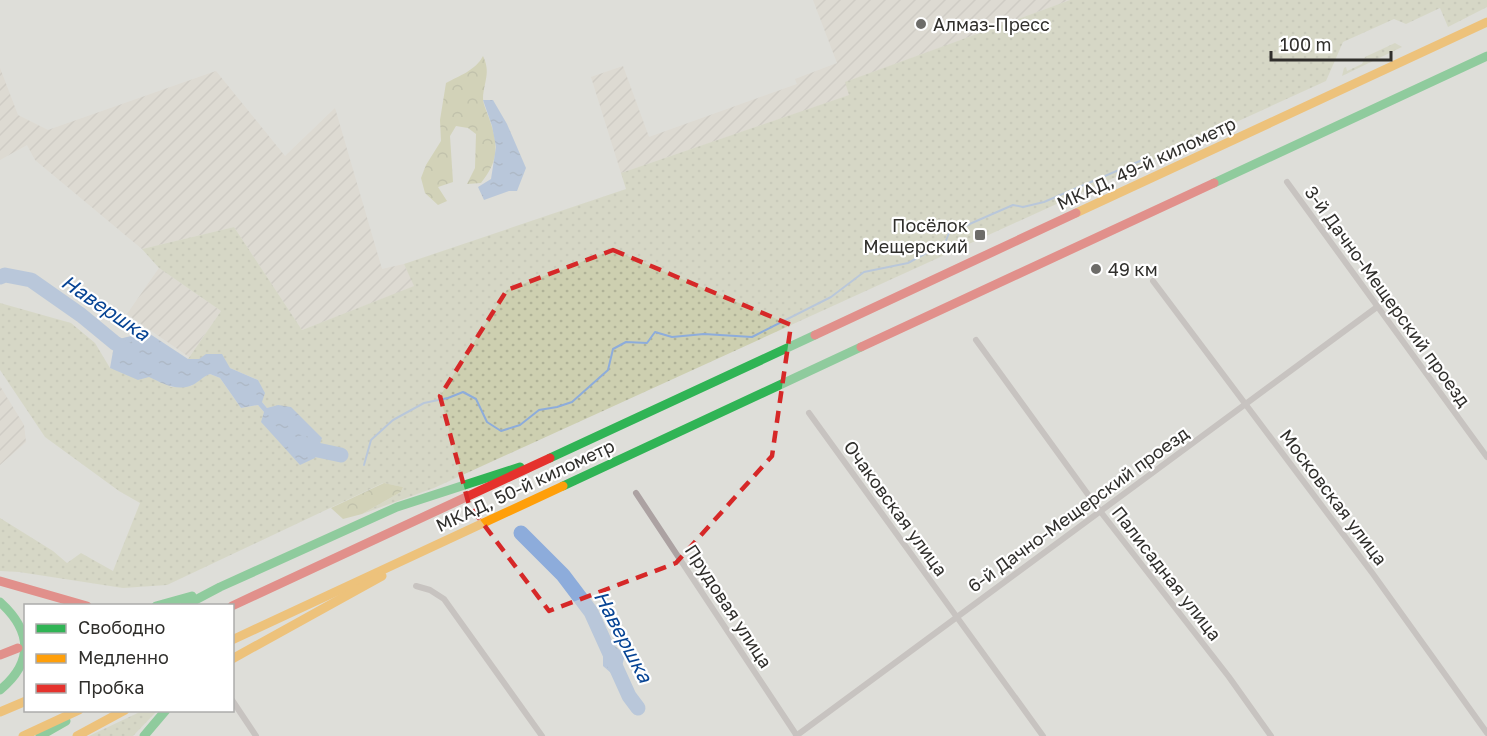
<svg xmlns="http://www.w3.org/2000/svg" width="1487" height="736" viewBox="0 0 1487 736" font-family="'Golos Text',sans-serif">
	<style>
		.industrial { fill: url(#industrial-furrows) }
		.grass { fill: url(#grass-dots) }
		.forest { fill: url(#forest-crowns) }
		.water { fill: url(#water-ripples) }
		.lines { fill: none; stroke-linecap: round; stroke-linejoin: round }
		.stream { stroke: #8dacdb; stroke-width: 2 }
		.river { stroke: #8dacdb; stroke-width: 15 }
		.street { stroke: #aca2a2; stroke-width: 6 }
		.fast { stroke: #30b455; stroke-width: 9 }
		.slow { stroke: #ff9f0a; stroke-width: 9 }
		.jam { stroke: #e5322d; stroke-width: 9 }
		.marked { fill: none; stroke: #d62828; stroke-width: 4.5; stroke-dasharray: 12 8; stroke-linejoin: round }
		.poi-dot { fill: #6d6c69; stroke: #fff; stroke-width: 2 }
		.labels { text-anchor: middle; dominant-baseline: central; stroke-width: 4.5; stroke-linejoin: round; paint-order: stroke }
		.poi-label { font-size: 18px; fill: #302f2c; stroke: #fff; text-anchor: start }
		.street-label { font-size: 18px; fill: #302f2c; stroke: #fff }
		.water-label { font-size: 20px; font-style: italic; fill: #074494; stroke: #fff }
	</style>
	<defs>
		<pattern id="industrial-furrows" width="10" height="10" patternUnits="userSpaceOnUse" patternTransform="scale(1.5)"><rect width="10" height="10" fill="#dcd4c9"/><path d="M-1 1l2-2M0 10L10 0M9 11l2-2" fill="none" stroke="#bdb6ad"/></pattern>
		<pattern id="grass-dots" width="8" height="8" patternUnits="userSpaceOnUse" patternTransform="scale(1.5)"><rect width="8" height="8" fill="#cdcfb0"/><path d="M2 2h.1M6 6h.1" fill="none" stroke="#b0b298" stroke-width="1.8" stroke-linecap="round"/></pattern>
		<pattern id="forest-crowns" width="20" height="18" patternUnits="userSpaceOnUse" patternTransform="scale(1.5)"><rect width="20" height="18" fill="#c3c490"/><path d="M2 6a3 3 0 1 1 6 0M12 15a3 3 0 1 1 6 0" fill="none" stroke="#9fa076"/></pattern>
		<pattern id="water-ripples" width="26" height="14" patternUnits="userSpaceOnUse" patternTransform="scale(1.5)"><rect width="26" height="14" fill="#8dacdb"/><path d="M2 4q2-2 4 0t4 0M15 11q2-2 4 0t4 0" fill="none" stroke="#748cb2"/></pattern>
	</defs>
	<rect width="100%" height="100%" fill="#deded9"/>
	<g class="industrial">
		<path d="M813,0H1070L846,82L850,95L621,173L591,77L623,66L649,137L797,84L795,79L837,63Z"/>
		<path d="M0,68L18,115L48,130L216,71L285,156L335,108L382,269L404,264L415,286L302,330L234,227L142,249L35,160L27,145L0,160Z"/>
		<path d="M159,268L221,311L189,357L127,314Z"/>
		<path d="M0,386L24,425L26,442L0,465Z"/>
	</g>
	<g class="grass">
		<path d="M1070,0H1487V7L1448,27L1440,8L1406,24L1394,19L1343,42L1326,81L434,488L362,514L401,492L403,487L383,483L167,585L123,588L19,572L0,571V518L53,551L67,563L81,553L113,571L140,503L119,491L45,437L0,370V303L71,323L95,343L110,368L149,376L171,387L191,386L202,377L210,374L220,378L241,408L258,405L264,412L262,422L267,408L262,402L258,380L230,368L188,359L221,311L159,268L142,249L234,227L302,330L414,286L404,264L626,189L621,173L849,95L845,82Z"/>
		<path d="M1395,43L1402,47L1342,76L1344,68L1346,67L1347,71L1362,64L1365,57Z"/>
		<path d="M144,710L157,711L133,736H89Z"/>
	</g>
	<g class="forest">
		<path d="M483,56C491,73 484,81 483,98C483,105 488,114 490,121C499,146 498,162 481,183L467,184L475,168L476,134L468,128L456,126L450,136L453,182L438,187L447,201L438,205L425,193L421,178L426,165L441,141L440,120L446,83C459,76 476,70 483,56Z"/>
		<path d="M384,483L403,487L401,492L362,514L343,519L331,508Z"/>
	</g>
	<g class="water">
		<path d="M483,100H493L507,124L526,168L517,191H509L484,200L478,187L491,179L496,147L492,126Z"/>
		<path d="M147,332L188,359H199L206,354H222L230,368L258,380L265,393L262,402L267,408L278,405L291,407L322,438L315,458L300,465L261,422L264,412L258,405L241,408L220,378L210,374C202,377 197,384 190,386C175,391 162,383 149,377L138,380L110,368L115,340Z"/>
		<path d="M603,640L612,643L625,655L622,666L611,673L603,666Z"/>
	</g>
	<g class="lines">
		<path class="stream" d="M364,465L371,440L393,420L424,403L448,398L463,392L476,399L487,422L501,431L520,425L539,410L557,407L572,402L608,370L613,349L626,342L647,343L655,332L672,337L704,334L752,337L831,297L864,272L908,263L945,243L949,233L1013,205L1023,207L1044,202L1140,161"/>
		<g class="river">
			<path d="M0,277L5,275L31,280L81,315L115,343L131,352"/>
			<path d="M302,443L308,448L341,455"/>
			<path d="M521,533L563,575L591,612L629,696L638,708"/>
		</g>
		<g class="street">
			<path d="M1287,182L1487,457"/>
			<path d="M1153,281L1373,574L1487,733"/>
			<path d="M976,340L1100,511L1229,677L1271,736"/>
			<path d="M809,413L1043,736"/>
			<path d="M636,493L797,736"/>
			<path d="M416,586L430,590L444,599L542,736"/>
			<path d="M232,700L256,736"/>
			<path d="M796,736L1377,307"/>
		</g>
		<g class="fast">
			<path d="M1214,183L1487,56"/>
			<path d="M550,458L815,335"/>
			<path d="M563,486L861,347"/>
			<path d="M0,602C32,631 34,662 0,690"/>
			<path d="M156,606L192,596"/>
			<path d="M184,606L220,587L397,507L520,467"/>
			<path d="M40,736L66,721"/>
			<path d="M144,736L166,710"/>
		</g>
		<g class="slow">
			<path d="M1076,213L1487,22"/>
			<path d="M232,640L563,486"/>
			<path d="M232,659L382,576"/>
			<path d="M0,712L26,701"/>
			<path d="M23,736L79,710"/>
			<path d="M77,736L125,710"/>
		</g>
		<g class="jam">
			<path d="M815,335L1076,213"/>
			<path d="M861,347L1214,183"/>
			<path d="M0,581L87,606"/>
			<path d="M232,606L550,458"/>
			<path d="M0,655L18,648"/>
		</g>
	</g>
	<path d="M0 0H1487V736H0ZM613,250L791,325L772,456L676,563L549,611L469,505L440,396L507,290Z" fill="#deded9" fill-opacity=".55" fill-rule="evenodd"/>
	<path class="marked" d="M613,250L791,325L772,456L676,563L549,611L469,505L440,396L507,290Z"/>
	<g class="poi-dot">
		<circle cx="921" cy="24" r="6"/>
		<rect x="974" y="229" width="12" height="12" rx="3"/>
		<circle cx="1096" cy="269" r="6"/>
	</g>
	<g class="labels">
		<g class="poi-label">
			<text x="933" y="24">Алмаз-Пресс</text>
			<text x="968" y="225" text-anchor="end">Посёлок<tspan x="968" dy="21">Мещерский</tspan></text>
			<text x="1108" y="269">49 км</text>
		</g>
		<g class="street-label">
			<text transform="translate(1146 163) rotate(-25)">МКАД, 49-й километр</text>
			<text transform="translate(1388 296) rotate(54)">3-й Дачно-Мещерский проезд</text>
			<text transform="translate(525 485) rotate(-25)">МКАД, 50-й километр</text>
			<text transform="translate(1334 497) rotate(53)">Московская улица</text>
			<text transform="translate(896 508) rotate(54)">Очаковская улица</text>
			<text transform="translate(1078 509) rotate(-36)">6-й Дачно-Мещерский проезд</text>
			<text transform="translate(1167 573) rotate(52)">Палисадная улица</text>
			<text transform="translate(729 606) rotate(57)">Прудовая улица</text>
		</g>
		<g class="water-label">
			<text transform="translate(106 307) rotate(34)">Навершка</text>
			<text transform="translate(624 636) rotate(62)">Навершка</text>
		</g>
	</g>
	<rect x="24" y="604" width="210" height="108" fill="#ffffff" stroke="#acacab" stroke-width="1.5"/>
	<rect x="36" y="624" width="30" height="9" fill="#30b455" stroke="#acacab" stroke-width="1.5"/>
	<text x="78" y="634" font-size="18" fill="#302f2c">Свободно</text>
	<rect x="36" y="654" width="30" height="9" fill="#ff9f0a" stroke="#acacab" stroke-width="1.5"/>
	<text x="78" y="664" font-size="18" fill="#302f2c">Медленно</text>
	<rect x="36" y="684" width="30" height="9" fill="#e5322d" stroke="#acacab" stroke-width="1.5"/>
	<text x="78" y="694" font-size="18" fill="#302f2c">Пробка</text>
	<path d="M1271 51v9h120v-9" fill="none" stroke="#302f2c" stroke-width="3"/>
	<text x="1280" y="51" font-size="18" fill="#302f2c" stroke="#ffffff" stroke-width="4.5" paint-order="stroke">100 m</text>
</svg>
